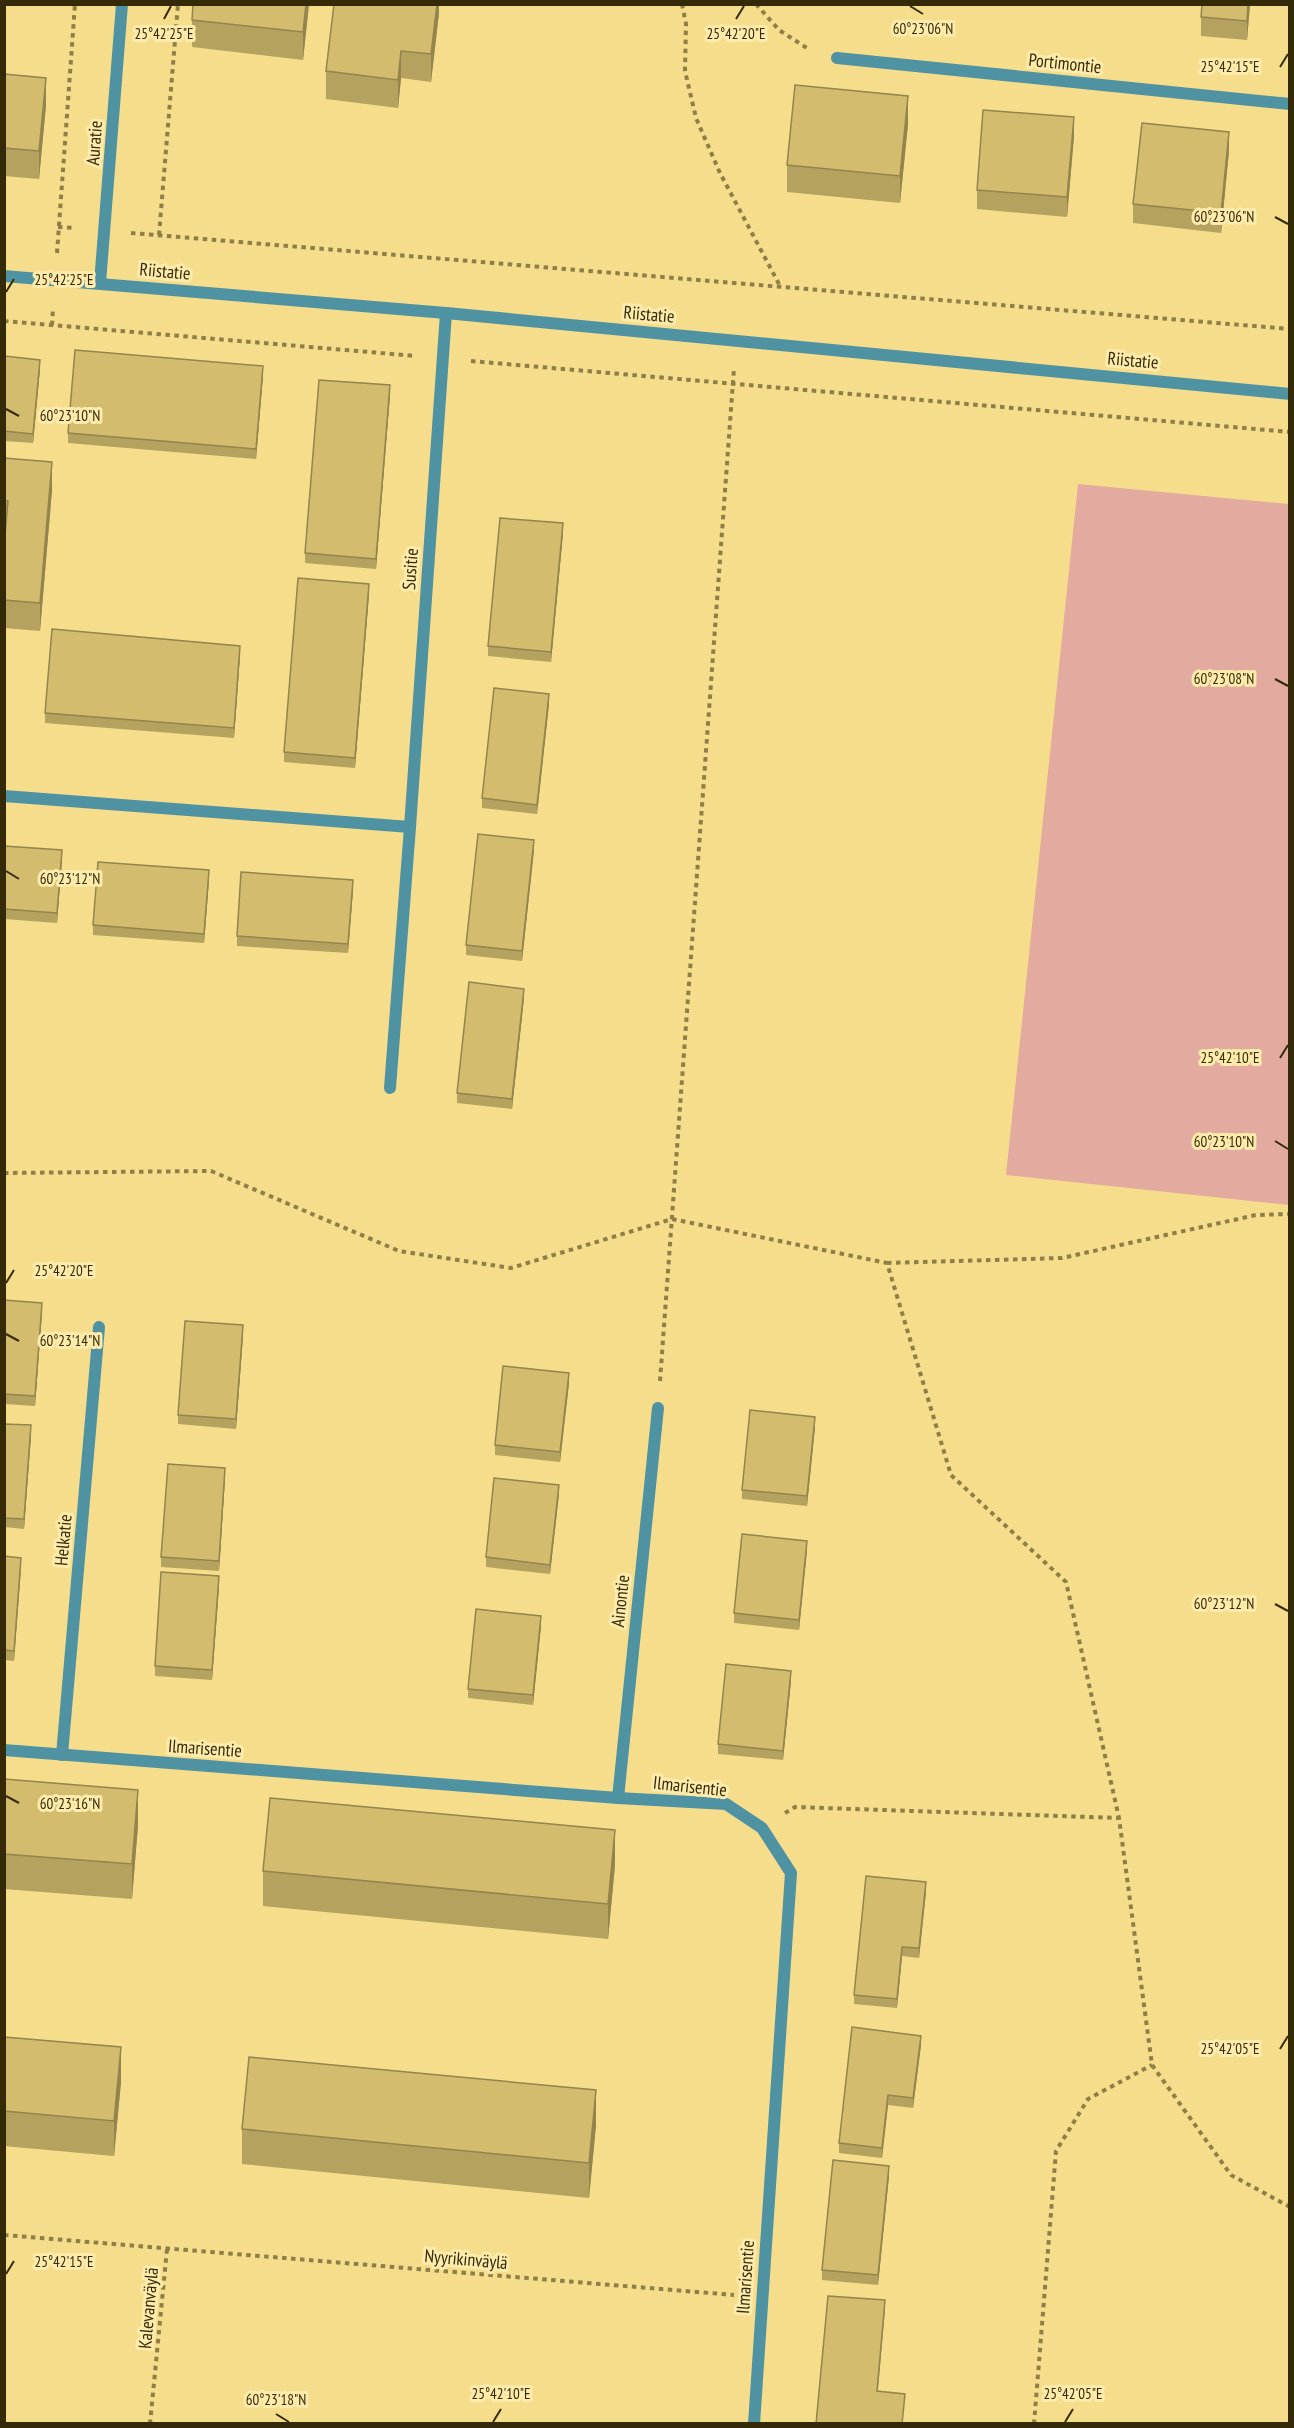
<svg xmlns="http://www.w3.org/2000/svg" width="1294" height="2428" viewBox="0 0 1294 2428" font-family="'PT Sans Narrow',sans-serif">
	<style>
		.green { fill: #e3ab9f }
		.lines { fill: none; stroke-linecap: round; stroke-linejoin: round }
		.path { stroke: #8f7e45; stroke-width: 4; stroke-dasharray: 4.5 4.5; stroke-linecap: butt }
		.lane { stroke: #4f93a2; stroke-width: 12 }
		.street { stroke: #4f93a2; stroke-width: 12 }
		.wall { fill: #b6a25f }
		.shaded-wall { fill: #94844d }
		.building { fill: #d4bc6e; stroke: #94844d; stroke-width: 1.5 }
		.ticks { fill: none; stroke: #342a07; stroke-width: 2 }
		.labels { text-anchor: middle; dominant-baseline: central; stroke-width: 6; stroke-linejoin: round; paint-order: stroke }
		.street-label { font-size: 18px; fill: #342a07; stroke: #ffebab }
		.ticks-label { font-size: 15px; text-anchor: middle; fill: #342a07; stroke: #ffebab; stroke-width: 6; stroke-linejoin: round; paint-order: stroke }
	</style>
	<rect width="100%" height="100%" fill="#f6dd8c"/>
	<path class="green" d="M1078,484L1289,504V1205L1006,1175Z"/>
	<g class="lines">
		<g class="path">
			<path d="M682,4L686,24L685,71L696,118L720,173L780,286"/>
			<path d="M756,4L779,30L810,50"/>
			<path d="M58,227L75,228"/>
			<path d="M131,233L1290,329"/>
			<path d="M159,235L178,4"/>
			<path d="M57,253L75,4"/>
			<path d="M4,321L416,356"/>
			<path d="M52,325L53,308"/>
			<path d="M471,361L1290,432"/>
			<path d="M4,1173L211,1171L399,1251L511,1268L672,1219L887,1263L951,1475L1066,1582L1119,1818L1152,2065L1231,2175L1290,2207"/>
			<path d="M887,1263L1062,1258L1256,1215L1290,1214"/>
			<path d="M660,1381L734,368"/>
			<path d="M785,1813L795,1807L1119,1818"/>
			<path d="M4,2235L734,2295"/>
			<path d="M150,2424L167,2249"/>
			<path d="M1034,2424L1056,2151L1088,2099L1152,2065"/>
		</g>
		<path class="lane" d="M837,58L1290,104"/>
		<g class="street">
			<path d="M4,276L446,313L1290,394"/>
			<path d="M100,283L122,4"/>
			<path d="M4,796L410,827L446,313"/>
			<path d="M390,1088L410,827"/>
			<path d="M4,1750L618,1798L726,1804L762,1828L791,1873L754,2424"/>
			<path d="M62,1755L99,1327"/>
			<path d="M618,1798L658,1408"/>
		</g>
	</g>
	<g class="wall">
		<path d="M193,4H309L303,60L192,47V20Z"/>
		<path d="M439,4V13L431,82L401,78L398,108L326,99V71Z"/>
		<path d="M1250,4L1247,40L1201,36V17Z"/>
		<path d="M4,74L46,105L39,179L4,176Z"/>
		<path d="M908,124L900,203L787,192V165Z"/>
		<path d="M1074,136L1067,217L977,209V190Z"/>
		<path d="M1229,151L1221,233L1133,223V204Z"/>
		<path d="M4,356L40,369L33,443L4,441Z"/>
		<path d="M263,376L256,459L68,443V433Z"/>
		<path d="M390,395L376,569L305,563V553Z"/>
		<path d="M4,458L52,490L40,631L4,628V546L6,528H4Z"/>
		<path d="M563,533L551,662L488,656V646Z"/>
		<path d="M369,594L355,768L284,762V752Z"/>
		<path d="M240,655L234,738L45,723V713Z"/>
		<path d="M549,704L537,814L482,808V798Z"/>
		<path d="M4,846L62,859L57,923L4,919Z"/>
		<path d="M534,850L522,961L466,955V945Z"/>
		<path d="M209,880L204,943L93,935V925Z"/>
		<path d="M353,890L348,953L237,946V936Z"/>
		<path d="M524,998L512,1109L457,1103V1093Z"/>
		<path d="M4,1300L42,1312L35,1406L4,1404Z"/>
		<path d="M243,1335L236,1429L178,1424V1415Z"/>
		<path d="M569,1383L560,1462L495,1455V1445Z"/>
		<path d="M4,1424L31,1435L24,1529L4,1527Z"/>
		<path d="M815,1427L807,1506L742,1499V1490Z"/>
		<path d="M225,1478L219,1571L161,1567V1557Z"/>
		<path d="M559,1494L550,1574L486,1567V1557Z"/>
		<path d="M807,1550L799,1630L734,1623V1613Z"/>
		<path d="M4,1556L21,1567L14,1661L4,1660Z"/>
		<path d="M219,1586L212,1680L155,1676V1666Z"/>
		<path d="M541,1626L533,1705L468,1698V1689Z"/>
		<path d="M791,1681L783,1760L718,1754V1744Z"/>
		<path d="M4,1779L138,1825L132,1899L4,1889Z"/>
		<path d="M615,1865L608,1939L263,1906V1871Z"/>
		<path d="M926,1892L919,1958L902,1956L897,2008L854,2004V1995Z"/>
		<path d="M4,2037L121,2082L114,2156L4,2146Z"/>
		<path d="M921,2045L913,2108L888,2105L882,2158L839,2153V2143Z"/>
		<path d="M596,2125L589,2198L242,2164V2129Z"/>
		<path d="M889,2176L878,2285L822,2280V2270Z"/>
	</g>
	<g class="shaded-wall">
		<path d="M306,4H309L303,60V32Z"/>
		<path d="M437,4H439V13L431,82V54Z"/>
		<path d="M1248,4H1250L1247,40V21Z"/>
		<path d="M401,51V78L398,108V80Z"/>
		<path d="M46,78V105L39,179V151Z"/>
		<path d="M908,96V124L900,203V176Z"/>
		<path d="M1074,117V136L1067,217V197Z"/>
		<path d="M1229,132V151L1221,233V213Z"/>
		<path d="M40,360V369L33,443V434Z"/>
		<path d="M263,366V376L256,459V449Z"/>
		<path d="M390,385V395L376,569V559Z"/>
		<path d="M52,462V490L40,631V603Z"/>
		<path d="M563,523V533L551,662V652Z"/>
		<path d="M369,584V594L355,768V758Z"/>
		<path d="M240,646V655L234,738V728Z"/>
		<path d="M549,694V704L537,814V805Z"/>
		<path d="M534,840V850L522,961V951Z"/>
		<path d="M62,850V859L57,923V913Z"/>
		<path d="M209,870V880L204,943V934Z"/>
		<path d="M353,880V890L348,953V944Z"/>
		<path d="M524,989V998L512,1109V1099Z"/>
		<path d="M42,1303V1312L35,1406V1396Z"/>
		<path d="M243,1325V1335L236,1429V1419Z"/>
		<path d="M569,1373V1383L560,1462V1452Z"/>
		<path d="M815,1417V1427L807,1506V1496Z"/>
		<path d="M31,1425V1435L24,1529V1519Z"/>
		<path d="M225,1468V1478L219,1571V1561Z"/>
		<path d="M559,1485V1494L550,1574V1565Z"/>
		<path d="M807,1541V1550L799,1630V1620Z"/>
		<path d="M21,1558V1567L14,1661V1651Z"/>
		<path d="M219,1576V1586L212,1680V1670Z"/>
		<path d="M541,1616V1626L533,1705V1695Z"/>
		<path d="M791,1671V1681L783,1760V1751Z"/>
		<path d="M138,1790V1825L132,1899V1864Z"/>
		<path d="M615,1830V1865L608,1939V1904Z"/>
		<path d="M926,1882V1892L919,1958V1948Z"/>
		<path d="M902,1947V1956L897,2008V1999Z"/>
		<path d="M921,2036V2045L913,2108V2098Z"/>
		<path d="M121,2047V2082L114,2156V2121Z"/>
		<path d="M596,2090V2125L589,2198V2163Z"/>
		<path d="M888,2095V2105L882,2158V2148Z"/>
		<path d="M889,2166V2176L878,2285V2275Z"/>
		<path d="M885,2300V2310L877,2400V2391Z"/>
	</g>
	<g class="building">
		<path d="M193,4H306L303,32L192,20Z"/>
		<path d="M334,4H437L431,54L401,51L398,80L326,71Z"/>
		<path d="M1202,4H1248L1247,21L1201,17Z"/>
		<path d="M4,74L46,78L39,151L4,148Z"/>
		<path d="M795,85L908,96L900,176L787,165Z"/>
		<path d="M983,110L1074,117L1067,197L977,190Z"/>
		<path d="M1142,123L1229,132L1221,213L1133,204Z"/>
		<path d="M75,350L263,366L256,449L68,433Z"/>
		<path d="M4,356L40,360L33,434L4,431Z"/>
		<path d="M319,380L390,385L376,559L305,553Z"/>
		<path d="M4,458L52,462L40,603L4,600V546L8,501L4,500Z"/>
		<path d="M500,518L563,523L551,652L488,646Z"/>
		<path d="M298,578L369,584L355,758L284,752Z"/>
		<path d="M52,629L240,646L234,728L45,713Z"/>
		<path d="M494,688L549,694L537,805L482,798Z"/>
		<path d="M478,834L534,840L522,951L466,945Z"/>
		<path d="M4,846L62,850L57,913L4,909Z"/>
		<path d="M98,862L209,870L204,934L93,925Z"/>
		<path d="M241,872L353,880L348,944L237,936Z"/>
		<path d="M469,982L524,989L512,1099L457,1093Z"/>
		<path d="M4,1300L42,1303L35,1396L4,1394Z"/>
		<path d="M185,1321L243,1325L236,1419L178,1415Z"/>
		<path d="M503,1366L569,1373L560,1452L495,1445Z"/>
		<path d="M750,1410L815,1417L807,1496L742,1490Z"/>
		<path d="M4,1424L31,1425L24,1519L4,1518Z"/>
		<path d="M168,1464L225,1468L219,1561L161,1557Z"/>
		<path d="M494,1478L559,1485L550,1565L486,1557Z"/>
		<path d="M742,1534L807,1541L799,1620L734,1613Z"/>
		<path d="M4,1556L21,1558L14,1651L4,1650Z"/>
		<path d="M161,1572L219,1576L212,1670L155,1666Z"/>
		<path d="M476,1609L541,1616L533,1695L468,1689Z"/>
		<path d="M726,1664L791,1671L783,1751L718,1744Z"/>
		<path d="M4,1779L138,1790L132,1864L4,1854Z"/>
		<path d="M270,1798L615,1830L608,1904L263,1871Z"/>
		<path d="M866,1876L926,1882L919,1948L902,1947L897,1999L854,1995Z"/>
		<path d="M852,2027L921,2036L913,2098L888,2095L882,2148L839,2143Z"/>
		<path d="M4,2037L121,2047L114,2121L4,2111Z"/>
		<path d="M249,2057L596,2090L589,2163L242,2129Z"/>
		<path d="M833,2160L889,2166L878,2275L822,2270Z"/>
		<path d="M828,2296L885,2300L877,2391L905,2394L902,2424H816Z"/>
	</g>
	<path class="ticks" d="M910,6L923,14M164,19L171,6M736,19L744,6M1280,67L1288,54M1275,217L1288,224M6,292L14,279M6,409L19,416M1275,679L1288,686M6,871L19,879M1280,1058L1288,1045M1275,1141L1288,1149M6,1283L14,1270M6,1334L19,1341M1275,1604L1288,1611M6,1796L19,1803M1280,2049L1288,2036M6,2274L14,2261M276,2414L289,2422M493,2422L501,2409M1065,2422L1073,2409"/>
	<g class="labels">
		<g class="street-label">
			<text transform="translate(1065 63) rotate(6)">Portimontie</text>
			<text transform="translate(94 143) rotate(-86)">Auratie</text>
			<text transform="translate(165 271) rotate(5)">Riistatie</text>
			<text transform="translate(649 314) rotate(5)">Riistatie</text>
			<text transform="translate(1133 360) rotate(5)">Riistatie</text>
			<text transform="translate(410 569) rotate(-86)">Susitie</text>
			<text transform="translate(63 1540) rotate(-85)">Helkatie</text>
			<text transform="translate(620 1601) rotate(-84)">Ainontie</text>
			<text transform="translate(205 1748) rotate(4)">Ilmarisentie</text>
			<text transform="translate(690 1786) rotate(6)">Ilmarisentie</text>
			<text transform="translate(466 2259) rotate(5)">Nyyrikinväylä</text>
			<text transform="translate(745 2277) rotate(-86)">Ilmarisentie</text>
			<text transform="translate(148 2308) rotate(-85)">Kalevanväylä</text>
		</g>
	</g>
	<g class="ticks-label">
		<text x="923" y="34">60°23'06"N</text>
		<text x="164" y="39">25°42'25"E</text>
		<text x="736" y="39">25°42'20"E</text>
		<text x="1230" y="72">25°42'15"E</text>
		<text x="1224" y="222">60°23'06"N</text>
		<text x="64" y="285">25°42'25"E</text>
		<text x="70" y="421">60°23'10"N</text>
		<text x="1224" y="684">60°23'08"N</text>
		<text x="70" y="884">60°23'12"N</text>
		<text x="1230" y="1063">25°42'10"E</text>
		<text x="1224" y="1147">60°23'10"N</text>
		<text x="64" y="1276">25°42'20"E</text>
		<text x="70" y="1346">60°23'14"N</text>
		<text x="1224" y="1609">60°23'12"N</text>
		<text x="70" y="1809">60°23'16"N</text>
		<text x="1230" y="2054">25°42'05"E</text>
		<text x="64" y="2267">25°42'15"E</text>
		<text x="501" y="2399">25°42'10"E</text>
		<text x="1073" y="2399">25°42'05"E</text>
		<text x="276" y="2405">60°23'18"N</text>
	</g>
	<rect width="1294" height="2428" fill="none" stroke="#342a07" stroke-width="12"/>
</svg>
